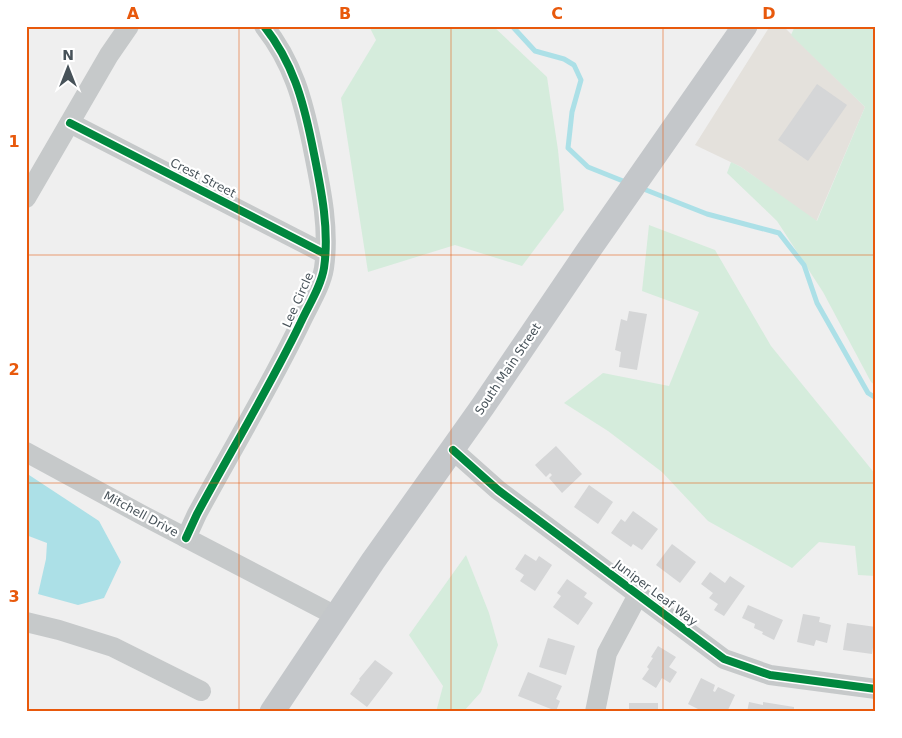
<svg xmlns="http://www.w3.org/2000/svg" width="902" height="738" viewBox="0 0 902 738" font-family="'DejaVu Sans',sans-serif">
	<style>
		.commercial { fill: #e4e1dc }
		.green { fill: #d5ecdc }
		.water { fill: #ace0e7 }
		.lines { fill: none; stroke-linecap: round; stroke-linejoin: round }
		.stream { stroke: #ace0e7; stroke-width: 5 }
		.building { fill: #d5d6d7 }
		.minor { stroke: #c6c9ca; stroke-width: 20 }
		.major { stroke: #c4c7ca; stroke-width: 25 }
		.cycleway-casing { stroke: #fff; stroke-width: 11 }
		.cycleway { stroke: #00873e; stroke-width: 8 }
		.grid { fill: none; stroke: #e8590c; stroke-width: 1; stroke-opacity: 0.55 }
		.labels { text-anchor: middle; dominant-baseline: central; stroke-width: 4.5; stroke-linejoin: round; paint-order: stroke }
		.street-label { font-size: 12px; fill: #475259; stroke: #fff }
		.neatline { fill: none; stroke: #e8590c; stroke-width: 2 }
		.grid-label { font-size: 16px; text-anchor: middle; font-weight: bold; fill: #e8590c }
	</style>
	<rect width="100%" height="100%" fill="#efefef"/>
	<path class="commercial" d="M770,26H783L865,107L816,222L741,167L695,145Z"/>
	<g class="green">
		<path d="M369,26H493L547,77L558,150L564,210L522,266L455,245L368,272L341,98L376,40Z"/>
		<path d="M795,26H876V386L871,382L823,292L777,221L727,173L731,162L741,167L817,221L865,107L791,35Z"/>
		<path d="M649,225L715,250L771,346L876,475V576L858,575L855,546L819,542L792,568L708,521L662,472L608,431L564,403L603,373L669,386L699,312L642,291Z"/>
		<path d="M466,555L489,613L498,645L481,692L463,712H436L443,686L409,635Z"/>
	</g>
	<path class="water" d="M26,473L99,521L121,562L104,598L78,605L38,594L46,559L47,543L26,535Z"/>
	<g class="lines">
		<g class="stream">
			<path d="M512,26L535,51L564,59L574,65L581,80L572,112L568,148L588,167L628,183"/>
			<path d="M641,188L707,214L779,233L804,265L817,303L868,393L876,398"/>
		</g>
	</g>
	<g class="building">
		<path d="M817,84L847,105L808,161L778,140Z"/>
		<path d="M629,311L647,314L637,370L619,367L621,352L615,350L621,319L627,321Z"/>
		<path d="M556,446L582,474L562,493L549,478L552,475L550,473L546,477L535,465Z"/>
		<path d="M589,485L613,502L598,524L574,507Z"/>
		<path d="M633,511L658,529L642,550L633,544L631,547L611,533L621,519L625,522Z"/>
		<path d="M672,544L696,562L680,583L656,565Z"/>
		<path d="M525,554L536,561L539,556L552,565L535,591L520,581L524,575L515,569Z"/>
		<path d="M710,572L725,583L730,576L745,586L724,616L714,610L718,604L709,598L713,593L701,584Z"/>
		<path d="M567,579L587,593L584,597L593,603L578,625L553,607L561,596L557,593Z"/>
		<path d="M748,605L783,620L774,640L762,634L763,632L754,628L755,624L742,618Z"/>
		<path d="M803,614L820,617L819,622L831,625L827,643L816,640L814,646L797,642Z"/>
		<path d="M847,623L876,627L872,654L843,650Z"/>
		<path d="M548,638L575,646L566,675L539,667Z"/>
		<path d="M658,646L676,657L669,667L677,672L670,683L662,678L656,688L642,679L649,669L647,667L653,658L651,657Z"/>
		<path d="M375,660L393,673L367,707L350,694L360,680L359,679Z"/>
		<path d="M528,672L562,686L556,699L560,701L556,711L518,696Z"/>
		<path d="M701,678L715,685L713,691L715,692L718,687L735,695L727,712H704L688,704Z"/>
		<path d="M749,702L763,705V702L794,707V712H747Z"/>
		<rect x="629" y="703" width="29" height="9"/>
	</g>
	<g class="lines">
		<g class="minor">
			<path d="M70,123L325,254"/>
			<path d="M26,198L109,55L129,26"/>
			<path d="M453,450L498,490L724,659L770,675L876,689"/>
			<path d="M26,452L144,516L336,616"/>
			<path d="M186,538L197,514C231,451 269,388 300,324C308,306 321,287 324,268C330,227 320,184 312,144C303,100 293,63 264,26"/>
			<path d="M26,622L59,630L113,647L201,691"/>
			<path d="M595,712L607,653L639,593"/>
		</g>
		<path class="major" d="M272,712L373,561L483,406L588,251L745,26"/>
		<g class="cycleway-casing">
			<g id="cycleway">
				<path d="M70,123L325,254"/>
				<path d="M453,450L498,490L724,659L770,675L876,689"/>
				<path d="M186,538L197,514C231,451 269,388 300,324C308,306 321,287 324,268C330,227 320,184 312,144C303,100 293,63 264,26"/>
			</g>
		</g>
		<use href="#cycleway" class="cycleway"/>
	</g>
	<path class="grid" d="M239,26V712M451,26V712M663,26V712M26,255H876M26,483H876"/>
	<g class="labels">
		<g class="street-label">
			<text transform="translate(203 178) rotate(27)">Crest Street</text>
			<text transform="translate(298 300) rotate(-66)">Lee Circle</text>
			<text transform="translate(508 369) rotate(-56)">South Main Street</text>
			<text transform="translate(141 514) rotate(28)">Mitchell Drive</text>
			<text transform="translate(656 593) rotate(37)">Juniper Leaf Way</text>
		</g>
	</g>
	<rect width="902" height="738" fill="none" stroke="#ffffff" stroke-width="55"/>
	<g transform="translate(68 68)" stroke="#ffffff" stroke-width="4" paint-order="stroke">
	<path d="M0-4L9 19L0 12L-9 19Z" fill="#475259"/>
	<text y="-8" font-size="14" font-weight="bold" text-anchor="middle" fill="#475259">N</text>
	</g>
	<rect x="28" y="28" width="846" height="682" class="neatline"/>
	<g class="grid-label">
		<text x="133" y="19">A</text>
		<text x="345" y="19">B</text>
		<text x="557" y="19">C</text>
		<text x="769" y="19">D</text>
		<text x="14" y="147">1</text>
		<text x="14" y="375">2</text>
		<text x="14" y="602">3</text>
	</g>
</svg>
